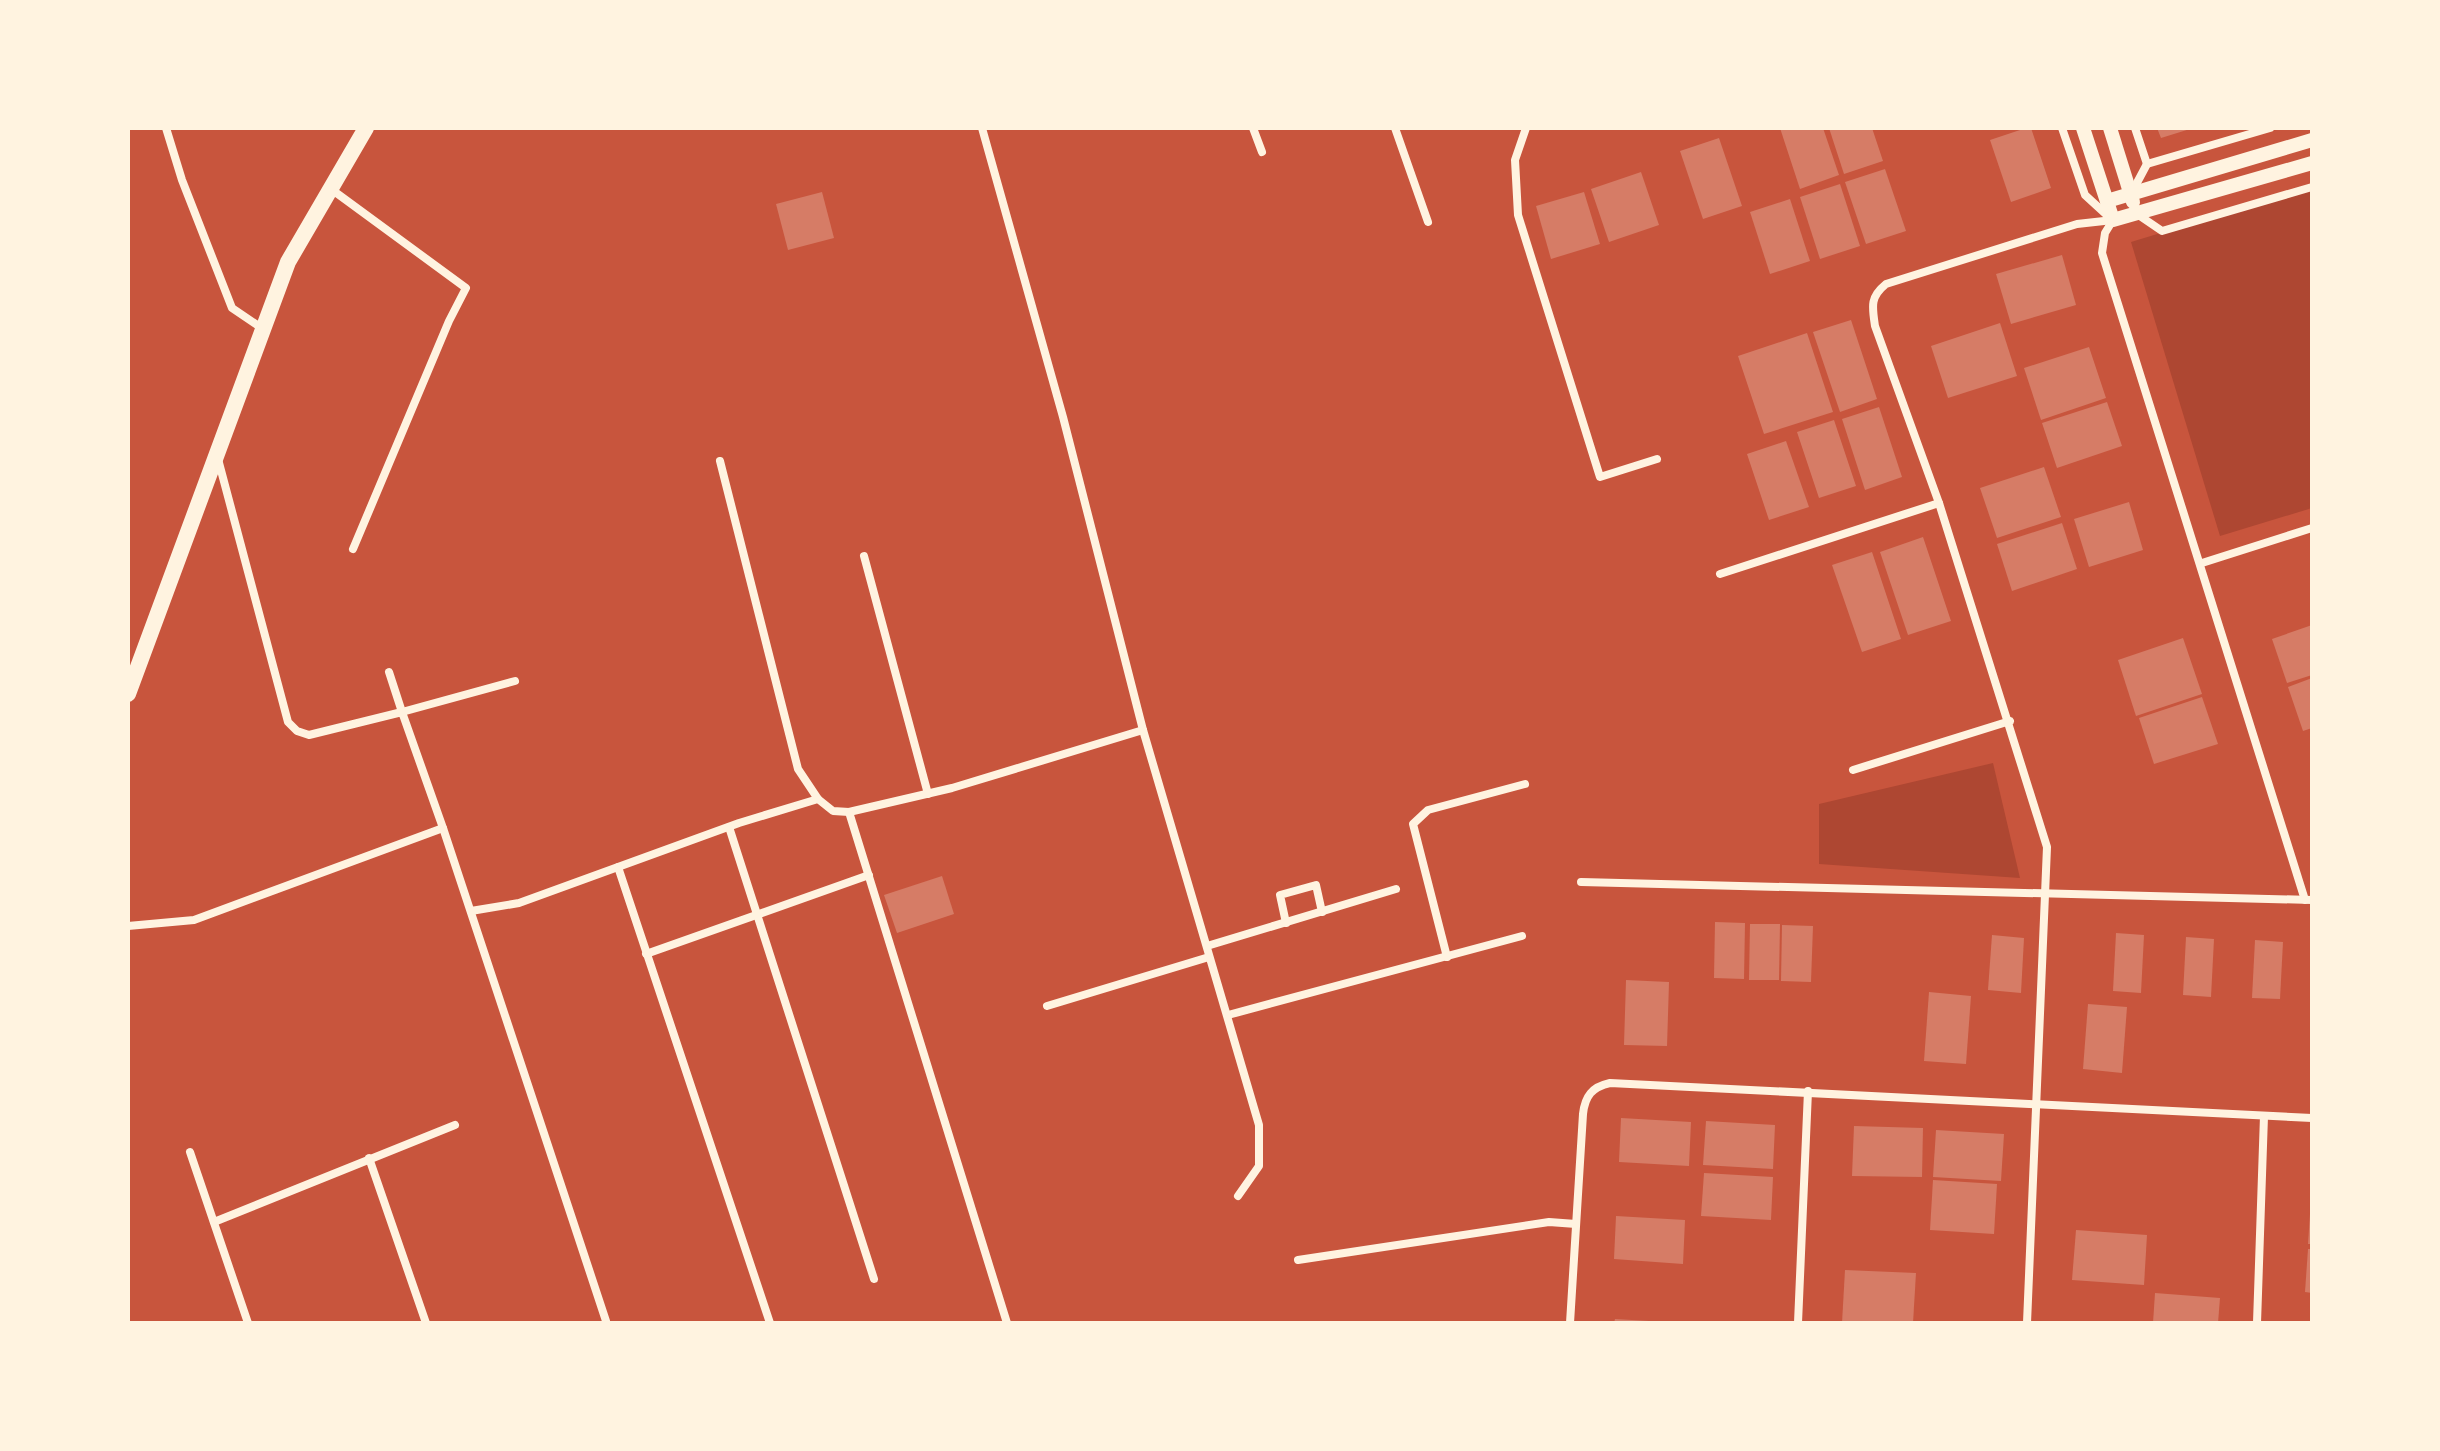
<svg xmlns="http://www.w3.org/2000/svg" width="2440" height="1451" viewBox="0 0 2440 1451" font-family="Ubuntu,sans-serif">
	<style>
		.green { fill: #ae4732 }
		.building { fill: #d67c66 }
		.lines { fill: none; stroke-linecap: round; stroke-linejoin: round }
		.minor { stroke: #fff3e0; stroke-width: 8 }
		.tertiary { stroke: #fff3e0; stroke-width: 14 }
		.secondary { stroke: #fff3e0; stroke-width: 16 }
	</style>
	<rect width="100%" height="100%" fill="#c8553d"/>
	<g class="green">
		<path d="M2312,187V508L2220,536L2131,242Z"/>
		<path d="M1993,763L2020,878L1819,864V804Z"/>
	</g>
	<g class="building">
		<path d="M1780,128H1823L1839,175L1800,189Z"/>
		<path d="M1829,128H1872L1883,161L1844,174Z"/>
		<path d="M2026,128H2031L2051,188L2011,202L1990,140Z"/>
		<path d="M2157,128H2190V129L2161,138Z"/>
		<path d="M1719,138L1742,206L1703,219L1680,151Z"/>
		<path d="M1885,169L1906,231L1866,244L1845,182Z"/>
		<path d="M1641,172L1659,225L1609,242L1591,189Z"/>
		<path d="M1840,184L1860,246L1820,259L1800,197Z"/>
		<path d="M822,192L834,238L788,250L776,204Z"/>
		<path d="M1584,192L1600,244L1551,259L1536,206Z"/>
		<path d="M1790,199L1810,261L1770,274L1750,212Z"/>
		<path d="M2062,255L2076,305L2011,324L1996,274Z"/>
		<path d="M1851,320L1877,399L1840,412L1813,332Z"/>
		<path d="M2000,323L2017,376L1948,398L1931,346Z"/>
		<path d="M1807,333L1833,412L1764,434L1738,356Z"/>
		<path d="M2089,347L2106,398L2041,420L2024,368Z"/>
		<path d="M2107,402L2122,446L2057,468L2042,423Z"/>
		<path d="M1879,407L1902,477L1865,490L1842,419Z"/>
		<path d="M1834,420L1856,486L1819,498L1797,432Z"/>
		<path d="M1786,441L1809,507L1769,520L1747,454Z"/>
		<path d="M2044,467L2061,517L1997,538L1980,488Z"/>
		<path d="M2129,502L2143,550L2089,567L2074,519Z"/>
		<path d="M2062,523L2077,569L2012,591L1997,544Z"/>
		<path d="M1923,537L1951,621L1908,635L1880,552Z"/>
		<path d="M1872,552L1901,639L1862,652L1832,565Z"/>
		<path d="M2312,625V675L2287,683L2272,639Z"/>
		<path d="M2183,638L2202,694L2136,716L2118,660Z"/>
		<path d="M2312,678V728L2303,731L2288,687Z"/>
		<path d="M2202,697L2218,744L2154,764L2139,718Z"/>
		<path d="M942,876L954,914L897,933L884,895Z"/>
		<path d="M1715,922L1745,923L1744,979L1714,978Z"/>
		<path d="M1750,924H1780L1779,980H1749Z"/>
		<path d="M1782,925L1813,926L1811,982L1781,981Z"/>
		<path d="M2116,933L2144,935L2141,993L2113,991Z"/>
		<path d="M1992,935L2024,938L2021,993L1988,990Z"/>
		<path d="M2186,937L2214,939L2211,997L2183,995Z"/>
		<path d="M2255,940L2283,942L2280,999L2252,998Z"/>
		<path d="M1626,980L1669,982L1667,1046L1624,1045Z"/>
		<path d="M1929,992L1971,996L1966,1064L1924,1061Z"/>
		<path d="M2088,1004L2127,1007L2122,1073L2083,1069Z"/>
		<path d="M1621,1118L1691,1122L1689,1166L1619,1162Z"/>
		<path d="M1706,1121L1775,1125L1773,1169L1703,1165Z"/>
		<path d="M1854,1126L1923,1128L1922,1177L1852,1176Z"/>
		<path d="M1936,1130L2004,1134L2001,1181L1933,1177Z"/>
		<path d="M1704,1173L1773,1177L1771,1220L1701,1216Z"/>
		<path d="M1933,1180L1997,1184L1994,1234L1930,1230Z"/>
		<path d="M2310,1214H2312V1244H2308Z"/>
		<path d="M1616,1216L1685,1220L1683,1264L1614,1259Z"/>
		<path d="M2076,1230L2147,1235L2144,1285L2072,1280Z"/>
		<path d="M2308,1249H2312V1293L2305,1292Z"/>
		<path d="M1845,1270L1916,1273L1913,1323H1842Z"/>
		<path d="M2155,1293L2220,1298L2218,1323H2153Z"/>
		<path d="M1615,1319L1649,1321V1323H1614Z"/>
	</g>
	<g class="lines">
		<g class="minor">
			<path d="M166,128L182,180L232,308L263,329"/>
			<path d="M982,128L1063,417L1143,730L1259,1125V1166L1238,1196"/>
			<path d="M1253,128L1262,152"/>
			<path d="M1395,128L1428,222"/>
			<path d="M1526,128L1515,160L1518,215L1600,477L1657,459"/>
			<path d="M2062,128L2085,195L2109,217"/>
			<path d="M2135,128L2147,164"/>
			<path d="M331,189L466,288L449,321L353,549"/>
			<path d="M2131,194L2147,164L2270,128"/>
			<path d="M2137,214L2162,231L2312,187"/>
			<path d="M2113,220L2105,233L2102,253L2305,900"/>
			<path d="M720,461L798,769L818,799"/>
			<path d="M864,556L928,794"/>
			<path d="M2202,563L2312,528"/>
			<path d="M1720,574L1939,503"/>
			<path d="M389,672L402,712L515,681"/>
			<path d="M1853,770L2010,721"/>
			<path d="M849,812L1007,1323"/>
			<path d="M729,827L874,1279"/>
			<path d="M443,828L606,1321"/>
			<path d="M618,867L770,1323"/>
			<path d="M1581,882L2312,900"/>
			<path d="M471,911L519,903L739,823L818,799L833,811L849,812L952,788L1143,730"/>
			<path d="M1286,923L1280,895L1316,885L1322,912"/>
			<path d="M128,926L194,920L443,828L402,712L309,735L297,731L288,722L218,459"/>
			<path d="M1207,946L1396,889"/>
			<path d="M646,954L869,875"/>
			<path d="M1447,957L1413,824L1428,810L1525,784"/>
			<path d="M1047,1006L1209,957"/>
			<path d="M1228,1015L1522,936"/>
			<path d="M190,1152L248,1323"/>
			<path d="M369,1158L426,1323"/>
			<path d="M214,1222L455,1125"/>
			<path d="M1298,1260L1549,1222L1576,1224"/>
			<path d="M1570,1323L1583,1114C1585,1096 1592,1087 1610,1083L2312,1118"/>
			<path d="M1798,1323L1808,1091"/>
			<path d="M2027,1323L2047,847L1939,503L1875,326C1872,306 1870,297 1886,284L2077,224L2113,220"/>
			<path d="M2257,1323L2264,1116"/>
		</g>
		<g class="tertiary">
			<path d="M2083,128L2113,220L2312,163"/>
			<path d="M2110,128L2133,202"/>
			<path d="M2107,201L2312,140"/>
		</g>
		<path class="secondary" d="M128,694L288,262L366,128"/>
	</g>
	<rect width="2440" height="1451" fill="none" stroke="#fff3e0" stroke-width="260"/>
</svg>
